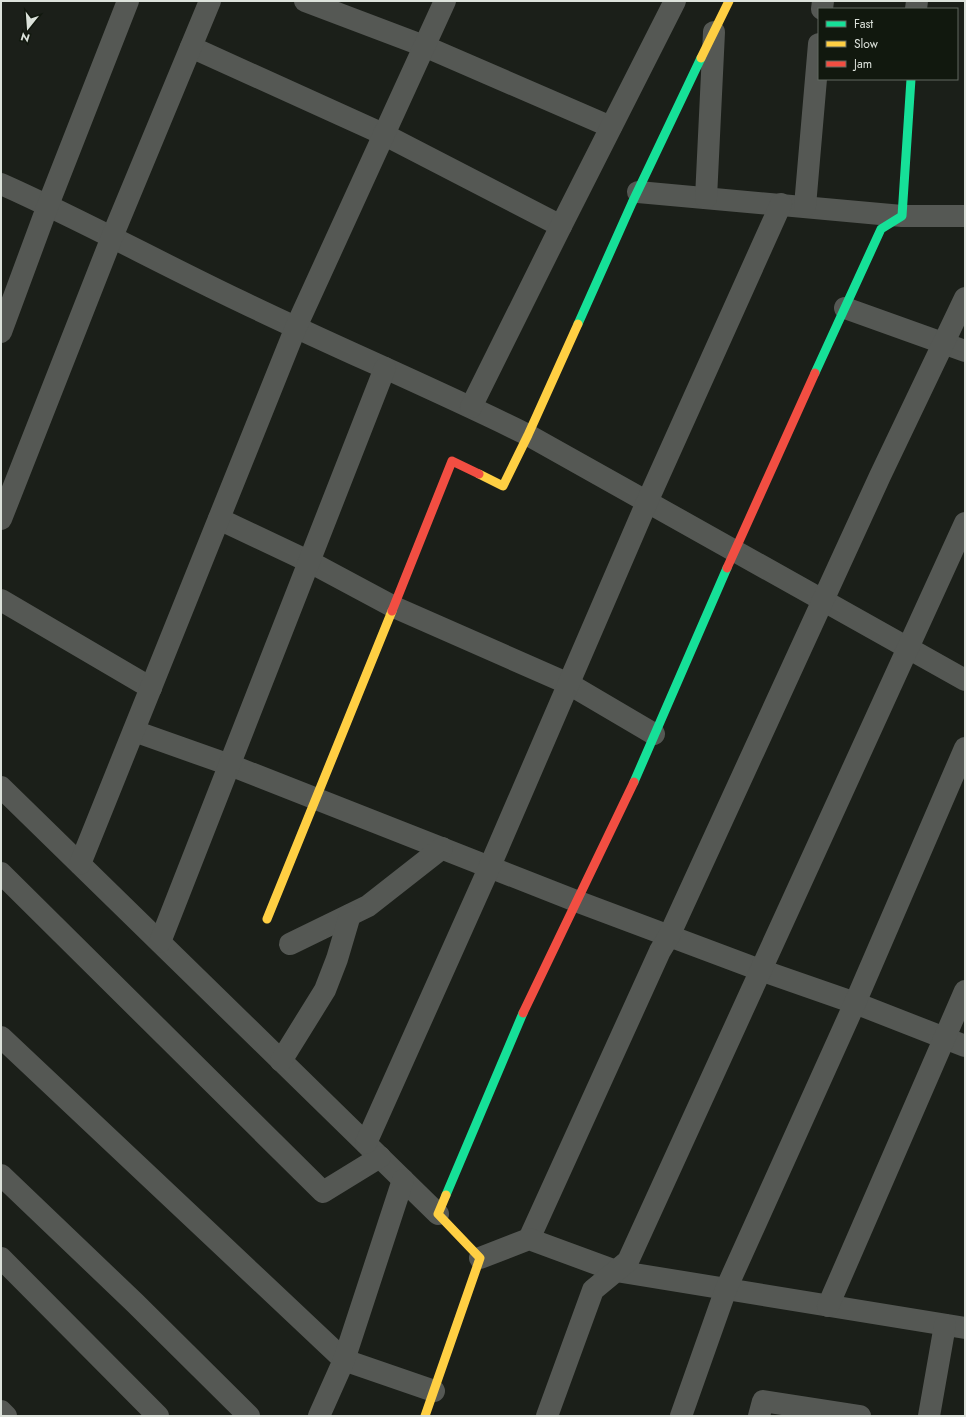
<svg xmlns="http://www.w3.org/2000/svg" width="966" height="1417" viewBox="0 0 966 1417" font-family="Jost,sans-serif">
	<style>
		.lines { fill: none; stroke-linecap: round; stroke-linejoin: round }
		.street { stroke: #555854; stroke-width: 22 }
		.fast { stroke: #16e098; stroke-width: 9 }
		.slow { stroke: #ffcf43; stroke-width: 9 }
		.jam { stroke: #f24e42; stroke-width: 9 }
	</style>
	<rect width="100%" height="100%" fill="#1b1f19"/>
	<g class="lines">
		<g class="street">
			<path d="M305,1L424,46L611,127"/>
			<path d="M822,9L823,1"/>
			<path d="M916,9L917,1"/>
			<path d="M191,47L383,134L561,226"/>
			<path d="M1,184C82,220 160,263 240,301C335,347 433,388 528,435L965,680"/>
			<path d="M638,192L902,216H965"/>
			<path d="M706,198L714,32"/>
			<path d="M805,206L819,44"/>
			<path d="M845,308L965,351"/>
			<path d="M1,332L48,205L128,1"/>
			<path d="M471,407L561,226L675,1"/>
			<path d="M1,519L112,237L210,1"/>
			<path d="M219,519L310,562L394,607L569,684L654,734"/>
			<path d="M1,600L151,688"/>
			<path d="M134,731L230,765L576,901L760,970L855,1003L965,1046"/>
			<path d="M1,787L438,1214"/>
			<path d="M80,864L296,327L445,1"/>
			<path d="M1,873L323,1192L380,1157"/>
			<path d="M160,942L385,368"/>
			<path d="M290,944L368,906L442,848"/>
			<path d="M1,1037L344,1360L434,1391"/>
			<path d="M281,1061L325,990L337,959L350,915"/>
			<path d="M366,1143L490,866L647,502L781,204"/>
			<path d="M1,1175L135,1303L249,1416"/>
			<path d="M529,1239L660,951L669,936L880,476L965,298"/>
			<path d="M1,1258L158,1416"/>
			<path d="M480,1258L529,1239L616,1271L965,1328"/>
			<path d="M828,1306L965,991"/>
			<path d="M1,1411L6,1416"/>
			<path d="M319,1416L344,1360L403,1180"/>
			<path d="M547,1416L593,1290L628,1261L965,523"/>
			<path d="M681,1416L726,1289L855,1003L965,748"/>
			<path d="M759,1416L763,1401L860,1416"/>
			<path d="M929,1416L945,1325"/>
		</g>
		<g class="fast">
			<path d="M578,324L632,203L701,58"/>
			<path d="M815,373L881,229L902,216L911,79"/>
			<path d="M634,782L727,568"/>
			<path d="M446,1195L523,1013"/>
		</g>
		<g class="slow">
			<path d="M701,58L729,1"/>
			<path d="M479,474L503,486L528,435L578,324"/>
			<path d="M267,919L392,611"/>
			<path d="M425,1416L480,1258L438,1214L446,1195"/>
		</g>
		<g class="jam">
			<path d="M727,568L815,373"/>
			<path d="M392,611L452,461L479,474"/>
			<path d="M523,1013L634,782"/>
		</g>
	</g>
	<rect width="966" height="1417" fill="none" stroke="#dce2db" stroke-width="4"/>
	<rect x="818" y="8" width="140" height="72" fill="#11180e" stroke="#626960"/>
	<rect x="826" y="21" width="20" height="6" fill="#16e098" stroke="#626960"/>
	<text x="854" y="28" font-size="12" fill="#dce2db">Fast</text>
	<rect x="826" y="41" width="20" height="6" fill="#ffcf43" stroke="#626960"/>
	<text x="854" y="48" font-size="12" fill="#dce2db">Slow</text>
	<rect x="826" y="61" width="20" height="6" fill="#f24e42" stroke="#626960"/>
	<text x="854" y="68" font-size="12" fill="#dce2db">Jam</text>
	<g transform="translate(28 28) rotate(197)" stroke="#11180e" stroke-width="3" paint-order="stroke">
	<path d="M0-3L7 15L0 10L-7 15Z" fill="#dce2db"/>
	<text y="-6" font-size="11" font-weight="bold" text-anchor="middle" fill="#dce2db">N</text>
	</g>
</svg>
